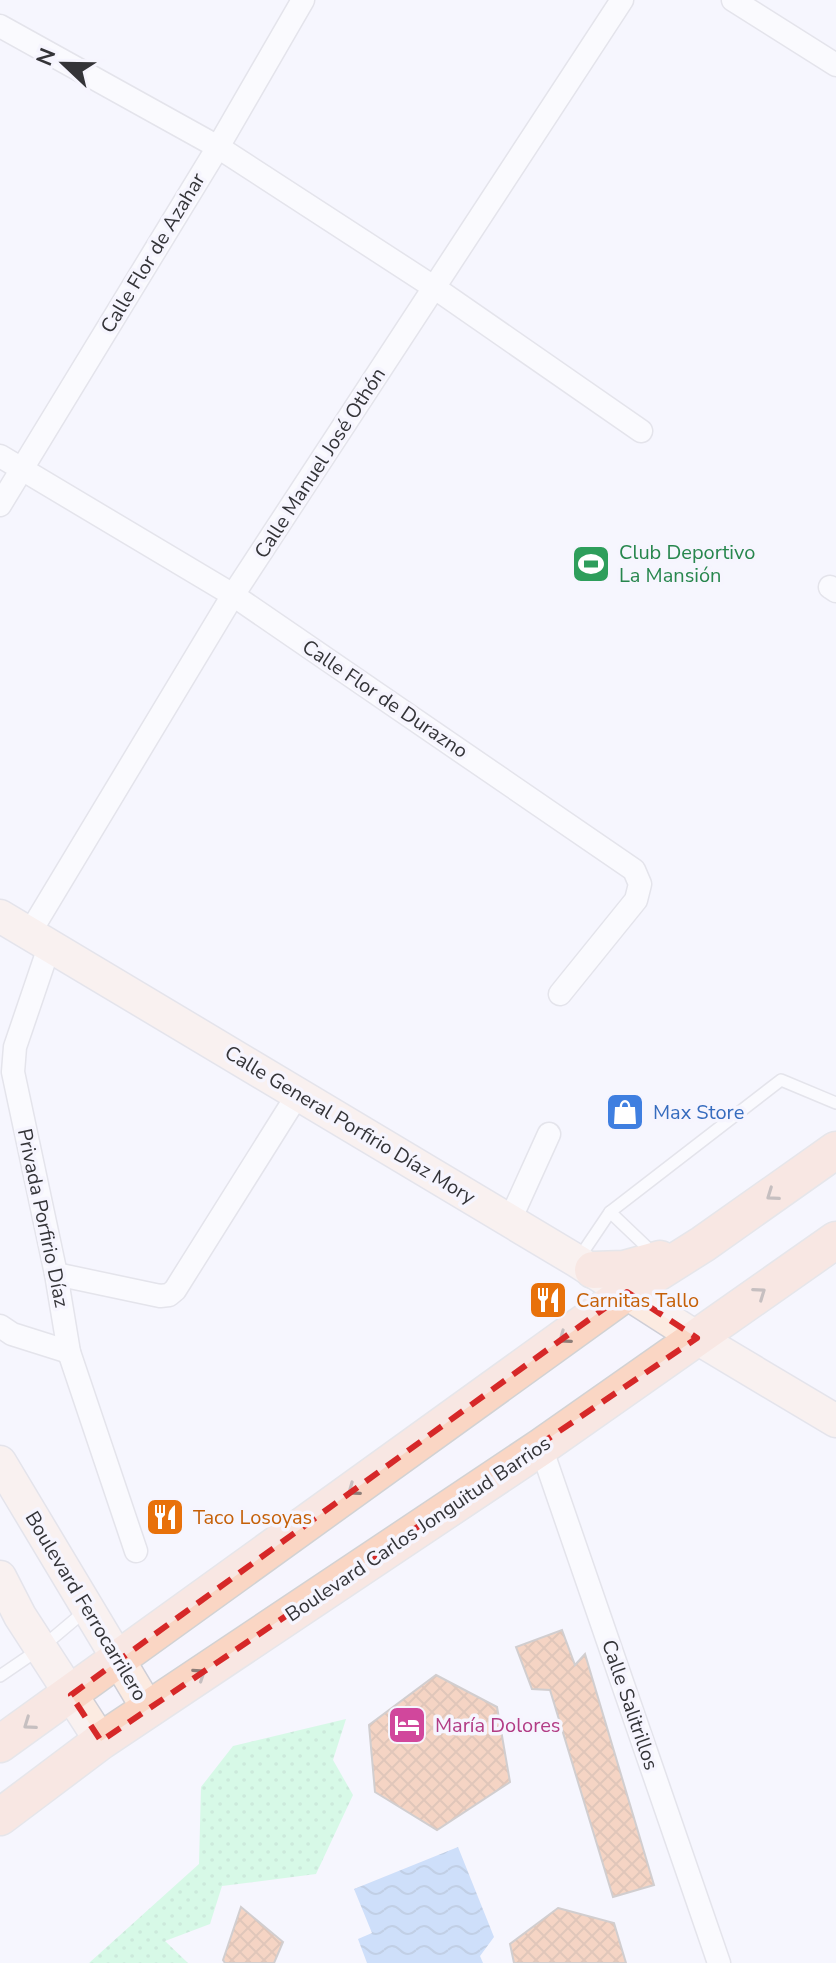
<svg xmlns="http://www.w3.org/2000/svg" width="836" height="1963" viewBox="0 0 836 1963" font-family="'Nunito Sans',sans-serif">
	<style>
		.grass { fill: url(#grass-dots) }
		.water { fill: url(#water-waves) }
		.building { fill: url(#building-cross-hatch); stroke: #a59d98; stroke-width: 2 }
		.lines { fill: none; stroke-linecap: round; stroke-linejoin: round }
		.lane-casing { stroke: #ceced6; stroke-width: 14 }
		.street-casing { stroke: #ceced6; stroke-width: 25 }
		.secondary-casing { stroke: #ceced6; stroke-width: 35 }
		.primary-casing { stroke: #d2d2d3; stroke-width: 39 }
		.lane { stroke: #fff; stroke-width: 11 }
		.street { stroke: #fff; stroke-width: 22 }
		.secondary { stroke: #fcebe1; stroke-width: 32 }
		.primary { stroke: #fad6c4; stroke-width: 36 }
		.oneway { stroke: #8d7d77 }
		.marked { fill: none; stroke: #d62828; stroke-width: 6; stroke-dasharray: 16 10; stroke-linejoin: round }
		.labels { text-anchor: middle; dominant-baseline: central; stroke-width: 7; stroke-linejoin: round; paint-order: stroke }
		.street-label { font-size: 20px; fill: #343438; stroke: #f6f5fe }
		.leisure-label { font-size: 20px; fill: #27864d; stroke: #f6f5fe; text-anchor: start }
		.shop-label { font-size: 20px; fill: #366cbe; stroke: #f6f5fe; text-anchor: start }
		.food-label { font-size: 20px; fill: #c56008; stroke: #f6f5fe; text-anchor: start }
		.hotel-label { font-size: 20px; fill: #b23c85; stroke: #f6f5fe; text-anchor: start }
	</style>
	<defs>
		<pattern id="grass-dots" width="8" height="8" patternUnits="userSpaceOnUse" patternTransform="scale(2)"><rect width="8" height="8" fill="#b1fdcd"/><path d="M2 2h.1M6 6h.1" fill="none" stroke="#99d9b1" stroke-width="1.8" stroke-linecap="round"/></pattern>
		<pattern id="water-waves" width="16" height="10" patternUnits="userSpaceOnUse" patternTransform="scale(2)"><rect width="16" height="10" fill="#9dc3f5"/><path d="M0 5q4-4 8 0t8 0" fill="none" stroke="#819fc7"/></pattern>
		<pattern id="building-cross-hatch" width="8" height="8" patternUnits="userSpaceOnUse" patternTransform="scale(2)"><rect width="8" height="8" fill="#f3ac7f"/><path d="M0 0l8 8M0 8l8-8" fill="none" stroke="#c68d69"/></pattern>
	</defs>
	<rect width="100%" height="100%" fill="#f6f5fe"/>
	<path class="grass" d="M346,1719L333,1760L353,1795L316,1874L222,1886L210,1924L165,1941L188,1963H89L199,1864L201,1787L233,1746Z"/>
	<path class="water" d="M458,1847L494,1937L480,1956L483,1963H367L358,1939L372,1933L354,1889Z"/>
	<g class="building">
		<path d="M562,1630L575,1665L585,1654L654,1885L613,1897L550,1690L532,1689L516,1647Z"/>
		<path d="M436,1675L497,1707L510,1782L437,1830L375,1792L369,1725Z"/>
		<path d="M241,1907L283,1942L274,1963H225L223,1960Z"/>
		<path d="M558,1908L614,1923L626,1963H514L510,1944Z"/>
	</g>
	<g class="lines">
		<g class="lane-casing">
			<g id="lane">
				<path d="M610,1212L653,1253"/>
				<path d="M579,1258L610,1212L781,1080L836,1103"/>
				<path d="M0,1676L41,1648L85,1611"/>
			</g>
		</g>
		<g class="street-casing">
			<g id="street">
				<path d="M733,0L836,65"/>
				<path d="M0,26L218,147L435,288L641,431"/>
				<path d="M0,456L233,595L634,870L640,884L636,900L560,994"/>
				<path d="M0,505L218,147L303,0"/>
				<path d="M830,587L836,591"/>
				<path d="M29,934L233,595L622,0"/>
				<path d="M49,947L15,1047L13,1072L56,1274L69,1352L136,1551"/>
				<path d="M510,1220L549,1134"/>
				<path d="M56,1274L160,1296L169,1295L175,1290L298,1094"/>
				<path d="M0,1326L12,1334L69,1352"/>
				<path d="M541,1447L719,1963"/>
			</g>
		</g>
		<g class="secondary-casing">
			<g id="secondary">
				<path d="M0,916L577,1261L697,1338L836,1421"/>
				<path d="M0,1462L148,1709"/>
				<path d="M0,1577L20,1616L101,1741"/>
			</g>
		</g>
		<g class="primary-casing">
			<g id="primary">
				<path d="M593,1270L624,1269L660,1259"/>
				<path d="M0,1744L627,1292L703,1244L836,1150"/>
				<path d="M0,1817L101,1741L541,1447L836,1240"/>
			</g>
		</g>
		<use href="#lane" class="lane"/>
		<use href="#street" class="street"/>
		<use href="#secondary" class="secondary"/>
		<use href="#primary" class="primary"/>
	</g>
	<defs><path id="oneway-chevron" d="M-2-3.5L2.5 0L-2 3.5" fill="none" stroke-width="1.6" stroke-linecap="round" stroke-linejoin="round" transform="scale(2)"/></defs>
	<g class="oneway">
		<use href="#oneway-chevron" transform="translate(772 1195) rotate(145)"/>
		<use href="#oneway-chevron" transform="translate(760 1293) rotate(-35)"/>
		<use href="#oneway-chevron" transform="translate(564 1338) rotate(144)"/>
		<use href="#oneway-chevron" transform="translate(353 1490) rotate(144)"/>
		<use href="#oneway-chevron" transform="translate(200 1674) rotate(-34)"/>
		<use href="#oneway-chevron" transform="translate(29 1724) rotate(145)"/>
	</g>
	<path d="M0 0H836V1963H0ZM627,1292L697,1338L101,1741L71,1695Z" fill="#f6f5fe" fill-opacity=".55" fill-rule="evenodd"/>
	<path class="marked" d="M627,1292L697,1338L101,1741L71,1695Z"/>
	<defs>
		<g id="stadium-square" transform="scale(2)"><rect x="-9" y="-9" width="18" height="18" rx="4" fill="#2e9e5b" stroke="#f6f5fe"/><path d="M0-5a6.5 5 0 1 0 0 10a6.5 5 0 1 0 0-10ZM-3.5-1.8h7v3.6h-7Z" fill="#fff"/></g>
		<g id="shop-square" transform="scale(2)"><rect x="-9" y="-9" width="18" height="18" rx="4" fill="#3f7fe0" stroke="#f6f5fe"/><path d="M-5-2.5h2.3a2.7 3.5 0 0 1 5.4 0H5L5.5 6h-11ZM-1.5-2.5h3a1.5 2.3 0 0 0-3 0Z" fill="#fff"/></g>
		<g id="restaurant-square" transform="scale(2)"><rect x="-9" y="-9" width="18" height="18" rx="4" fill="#e8710a" stroke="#f6f5fe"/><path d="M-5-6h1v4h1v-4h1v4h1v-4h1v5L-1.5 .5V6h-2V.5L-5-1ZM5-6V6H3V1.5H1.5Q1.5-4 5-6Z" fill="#fff"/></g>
		<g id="hotel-square" transform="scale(2)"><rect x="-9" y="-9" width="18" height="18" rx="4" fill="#d1479c" stroke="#f6f5fe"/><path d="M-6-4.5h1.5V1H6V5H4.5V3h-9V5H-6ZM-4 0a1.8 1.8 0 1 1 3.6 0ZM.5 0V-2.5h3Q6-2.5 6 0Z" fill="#fff"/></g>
	</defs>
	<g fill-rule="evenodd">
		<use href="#stadium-square" x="591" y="564"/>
		<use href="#shop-square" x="625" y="1112"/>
		<use href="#restaurant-square" x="548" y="1300"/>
		<use href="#restaurant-square" x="165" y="1517"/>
		<use href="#hotel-square" x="407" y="1725"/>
	</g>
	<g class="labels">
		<g class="street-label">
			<text transform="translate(153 253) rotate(-59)">Calle Flor de Azahar</text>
			<text transform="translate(320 463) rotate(-57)">Calle Manuel José Othón</text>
			<text transform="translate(385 699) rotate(34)">Calle Flor de Durazno</text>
			<text transform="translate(350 1125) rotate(31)">Calle General Porfirio Díaz Mory</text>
			<text transform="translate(43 1218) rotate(78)">Privada Porfirio Díaz</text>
			<text transform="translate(418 1529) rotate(-34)">Boulevard Carlos Jonguitud Barrios</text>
			<text transform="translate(86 1606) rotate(59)">Boulevard Ferrocarrilero</text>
			<text transform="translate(630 1705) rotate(71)">Calle Salitrillos</text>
		</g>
		<g class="leisure-label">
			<text x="619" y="552">Club Deportivo<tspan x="619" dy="23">La Mansión</tspan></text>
		</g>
		<g class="shop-label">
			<text x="653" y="1112">Max Store</text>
		</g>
		<g class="food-label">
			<text x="576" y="1300">Carnitas Tallo</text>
			<text x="193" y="1517">Taco Losoyas</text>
		</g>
		<g class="hotel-label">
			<text x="435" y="1725">María Dolores</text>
		</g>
	</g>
	<g transform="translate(64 64) rotate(292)" stroke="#f6f5fe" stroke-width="6" paint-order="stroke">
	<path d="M0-6L14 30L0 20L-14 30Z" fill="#343438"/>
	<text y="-12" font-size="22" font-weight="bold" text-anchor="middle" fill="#343438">N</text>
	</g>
</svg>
